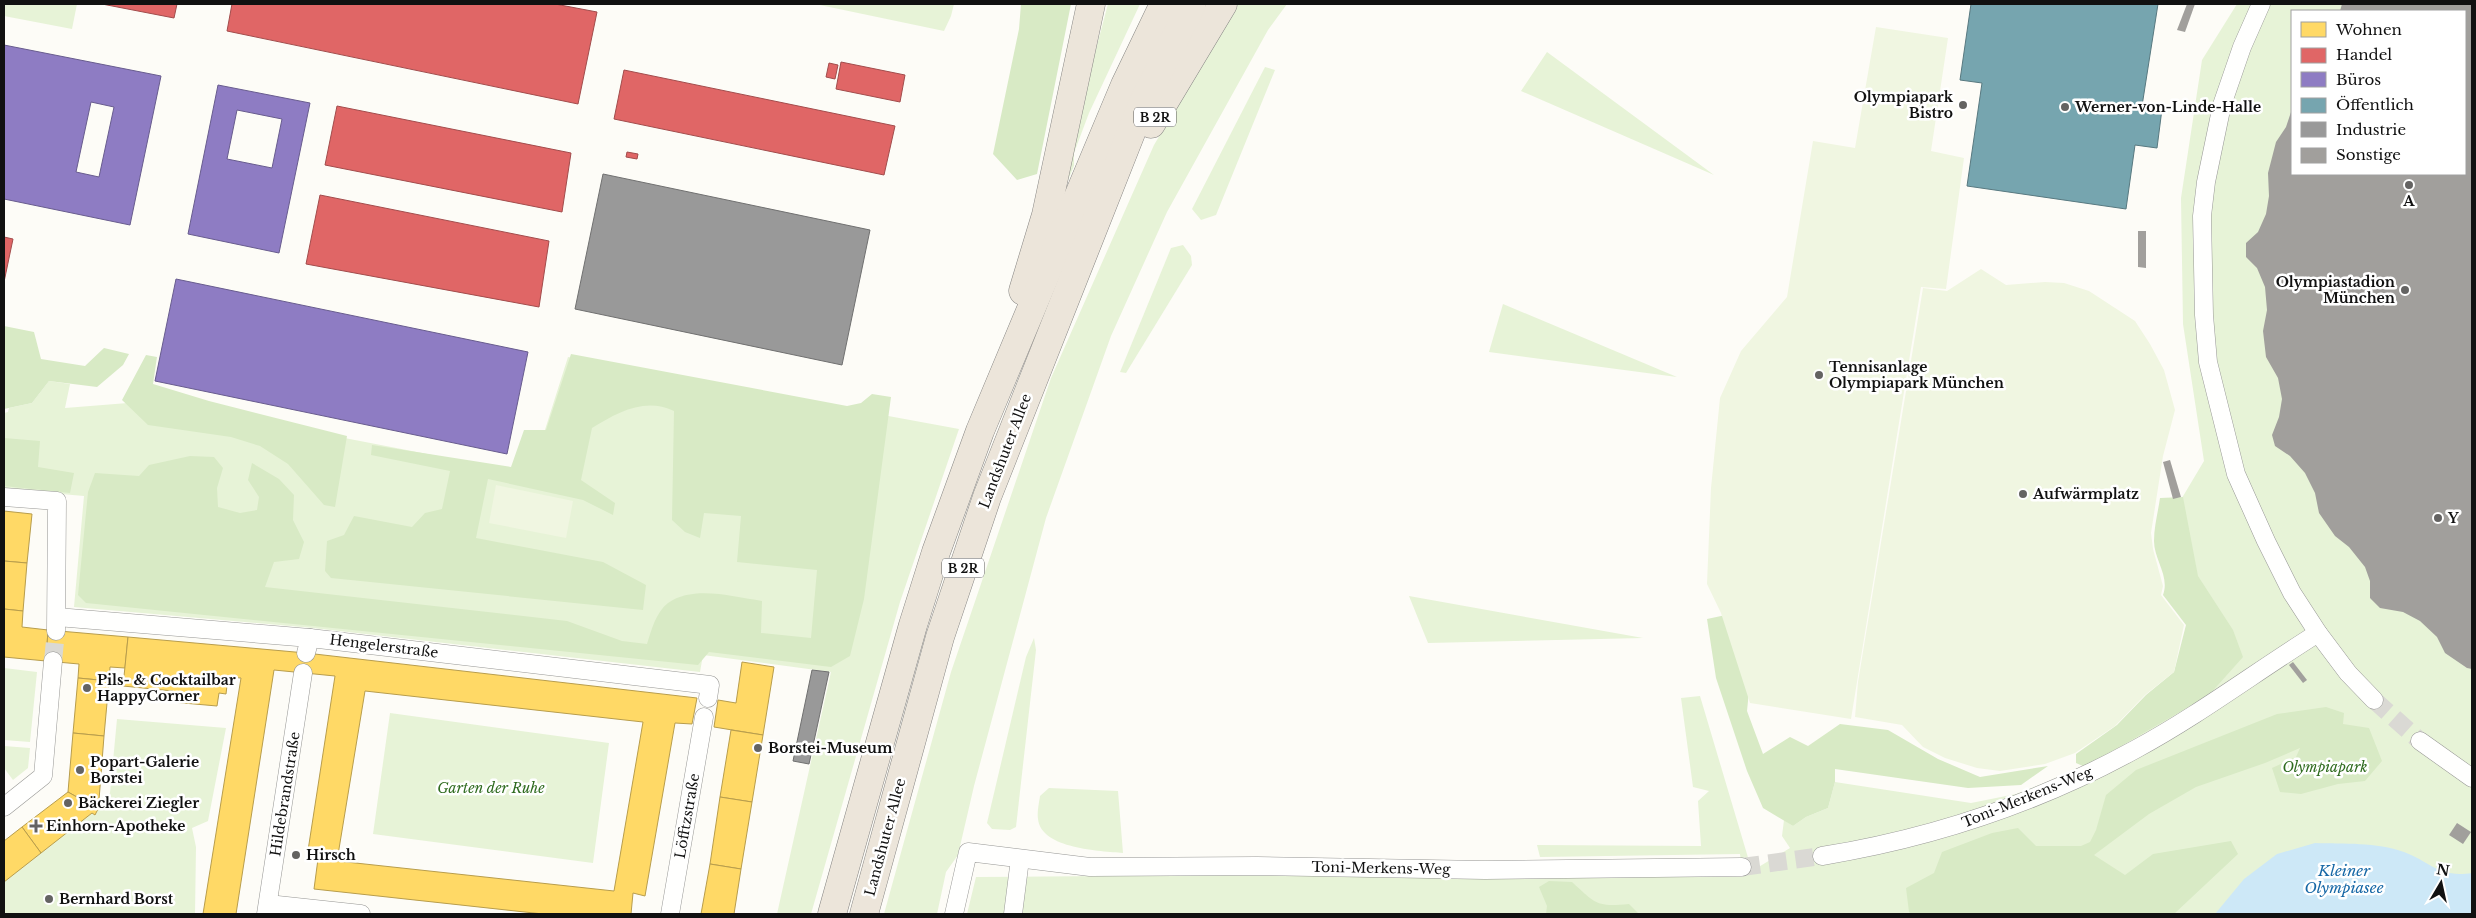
<svg xmlns="http://www.w3.org/2000/svg" width="2476" height="918" viewBox="0 0 2476 918" font-family="'Libre Baskerville',serif">
	<style>
		.green { fill: #e7f3d7; fill-rule: evenodd }
		.forest { fill: #d8eac5 }
		.pitch { fill: #f0f6e1 }
		.water { fill: #cde8f7 }
		.homes { fill: #ffd966; stroke: #b89d4c; fill-rule: evenodd }
		.shops { fill: #e06666; stroke: #a24c4c }
		.offices { fill: #8e7cc3; stroke: #685c8e; fill-rule: evenodd }
		.public { fill: #76a5af; stroke: #587980 }
		.industry { fill: #999; stroke: #707070 }
		.building { fill: #a19f9c }
		.lines { fill: none; stroke-linecap: round; stroke-linejoin: round }
		.minor-tunnel { stroke: #dad9d4; stroke-width: 18; stroke-dasharray: 18 9; stroke-linecap: butt }
		.minor-casing { stroke: #979795; stroke-width: 19 }
		.trunk-casing { stroke: #858482; stroke-width: 29 }
		.minor { stroke: #fffffe; stroke-width: 18 }
		.trunk { stroke: #ece5da; stroke-width: 28 }
		.poi-dot { fill: #646362; stroke: #fff; stroke-width: 2 }
		.labels { text-anchor: middle; dominant-baseline: central; stroke-width: 5; stroke-linejoin: round; paint-order: stroke }
		.shield { fill: #fff; stroke: #585858; stroke-width: 1 }
		.shield-label { font-size: 12px; font-weight: bold; fill: #111 }
		.poi-label { font-size: 14px; font-weight: bold; fill: #111; stroke: #fff; text-anchor: start }
		.street-label { font-size: 14px; fill: #111; stroke: #fff }
		.park-label { font-size: 14px; font-style: italic; fill: #2f6b1f; stroke: #fff }
		.water-label { font-size: 15px; font-style: italic; fill: #1768a6; stroke: #fff }
	</style>
	<rect width="100%" height="100%" fill="#fdfcf7"/>
	<g class="green">
		<path d="M4,4H77L72,29L4,16Z"/>
		<path d="M815,4H954L951,16L944,31Z"/>
		<path d="M1108,4H1140L1089,113L1074,153V166L1062,194L1080,109Z"/>
		<path d="M1237,4H1287L1268,30L1167,212L1111,336L1046,518L974,786L958,855L946,872L937,914H884L951,672L1051,378L1154,145Z"/>
		<path d="M2237,4H2472V914H967L976,877L1227,875L1743,877L1740,854L1540,857L1537,845L1701,846L1698,801L1709,791L1693,787L1681,698L1700,696L1752,871L1790,848L1782,836L1784,820L1793,826L1806,817L1828,808L1835,782L1971,803L2016,794L2085,767L2225,659L2173,513L2204,461L2183,324L2181,198L2202,60ZM2292,11H2465V174H2292Z"/>
		<path d="M1547,52L1714,175L1521,91Z"/>
		<path d="M1265,67L1275,70L1216,215L1201,220L1192,209Z"/>
		<path d="M1183,245L1191,256L1192,265L1126,373L1120,372L1171,248Z"/>
		<path d="M1503,304L1677,377L1489,352Z"/>
		<path d="M568,357L959,429L900,602L811,914H777L831,672L703,655L700,672L313,628L74,607L84,496L4,489V413L8,412L9,408L32,403L49,381L70,384L65,408L153,401L531,474Z"/>
		<path d="M1409,596L1643,638L1428,643Z"/>
		<path d="M1034,638L1036,650L1016,827L1010,830L992,829L987,823L1026,657Z"/>
		<path d="M4,668L37,672L30,742L4,740Z"/>
		<path d="M390,713L609,743L593,863L373,834Z"/>
		<path d="M117,719L226,728L208,821L192,828L196,847L195,914H4V882L92,813L95,814L101,802L99,800L110,793Z"/>
		<path d="M4,746L30,748L28,768L13,780L4,768Z"/>
		<path d="M1049,788L1118,791L1123,853C1101,851 1041,849 1038,819C1037,812 1039,803 1040,796Z"/>
	</g>
	<g class="forest">
		<path d="M1021,4H1071L1037,174L1017,180L993,154L1019,29Z"/>
		<path d="M4,326L34,332L41,359L85,366L104,348L129,354L123,365L97,387L49,381L32,403L4,409Z"/>
		<path d="M571,354L847,406L861,403L872,394L891,397L864,599L850,656L831,667L709,652L698,665L86,603L78,595L88,492L95,473L139,476L149,465L190,456L214,457L223,468L217,488L218,507L240,513L257,510L259,497L248,480L252,463L279,479L294,495L293,520L304,542L299,559L274,562L265,587L567,621L622,641L647,644C651,631 656,612 668,603C694,585 733,597 762,601L761,633L811,638L817,570L737,562L741,516L704,513L700,538L685,532L672,520L674,411C645,397 618,412 592,428L581,480L615,503L613,515L583,500L488,479L476,538L603,562L646,585L643,610L331,578L325,571L327,541L344,535L354,516L412,527L425,513L442,509L450,471L371,455L372,445L511,467L524,430H546Z"/>
		<path d="M146,355L157,357L153,384L209,401L347,436L335,507L324,505L288,464L260,446L231,437L148,425L122,400Z"/>
		<path d="M4,438L40,441L38,467L74,473L70,493L4,486Z"/>
		<path d="M2183,497L2198,576L2233,630L2243,657L2209,695L2085,767L2076,763V754L2117,725L2146,695L2174,672L2186,625L2163,595C2170,576 2154,560 2154,541C2154,527 2158,512 2160,498Z"/>
		<path d="M1740,612L1750,681L1747,711L1763,754L1790,737L1808,746L1840,724L1888,730L1938,759L1980,777L2048,766L2021,785L1968,788L1835,769V782L1828,808L1806,817L1793,826L1763,808L1747,771L1716,678L1707,619Z"/>
		<path d="M2326,707L2344,713L2343,724L2369,728L2382,761L2365,781L2338,784L2301,794L2280,792L2272,768L2296,757L2300,748L2265,763L2196,787L2149,814L2094,855L2125,875L2153,854L2231,841L2238,854L2174,914H1911L1909,912L1906,888L1934,873L1942,852L1992,833L2018,828L2036,846H2081L2090,842L2096,830L2106,795L2136,770L2277,714Z"/>
		<path d="M1549,881L1572,882C1596,904 1596,907 1629,904L1639,914H1546L1547,906L1539,887Z"/>
	</g>
	<g class="pitch">
		<path d="M1876,27L1948,38L1931,151L1964,158L1946,289L1921,287L1851,719L1750,703L1721,613L1707,584L1711,488L1720,398L1741,351L1787,297L1813,141L1855,148Z"/>
		<path d="M1981,269L2006,285L2045,282L2064,283L2089,291L2135,321L2150,344L2164,370L2175,410L2163,456L2151,533L2153,549L2163,586L2161,595L2184,625L2174,672L2145,695L2115,726L2075,753L2045,764L2000,771L1977,768L1945,758L1923,747L1902,725L1855,717L1858,682L1923,288L1947,291Z"/>
		<path d="M496,485L573,501L566,538L489,523Z"/>
	</g>
	<path class="water" d="M2315,843C2344,844 2376,842 2404,852C2431,862 2438,878 2472,873V914H2215L2244,879L2277,854Z"/>
	<g class="homes">
		<path d="M4,511L32,514L27,563L4,561Z"/>
		<path d="M4,561L27,563L23,611L4,609Z"/>
		<path d="M4,609L23,611L22,627L48,630L46,661L4,657Z"/>
		<path d="M48,630L128,637L125,668L110,667L109,681L78,678L79,664L46,661Z"/>
		<path d="M128,637L306,653L697,698L692,724L675,723L645,896L633,893L631,914H543L314,889L318,859L307,857L335,676L274,670L236,914H203L241,678L228,677L226,694L219,693L217,706L172,702L173,691L123,686ZM365,691L643,722L614,891L337,861Z"/>
		<path d="M742,662L774,667L763,735L714,727L718,700L736,703Z"/>
		<path d="M78,678L109,681L104,736L73,733Z"/>
		<path d="M731,730L763,735L752,802L720,797Z"/>
		<path d="M73,733L104,736L99,800L102,802L98,809L68,792Z"/>
		<path d="M68,792L98,809L95,815L92,813L41,853L22,827Z"/>
		<path d="M720,797L752,802L741,869L710,864Z"/>
		<path d="M22,827L41,853L4,882V841Z"/>
		<path d="M710,864L741,869L734,914H701Z"/>
	</g>
	<g class="shops">
		<path d="M102,4H177L174,18Z"/>
		<path d="M232,4H555L597,12L578,104L227,31Z"/>
		<path d="M841,62L905,75L900,102L836,89Z"/>
		<path d="M829,63L838,65L835,79L826,77Z"/>
		<path d="M624,70L895,126L884,175L614,119Z"/>
		<path d="M337,106L571,153L562,212L325,165Z"/>
		<path d="M627,152L638,154L637,159L626,157Z"/>
		<path d="M320,195L549,241L539,307L306,264Z"/>
		<path d="M4,237L13,239L4,282Z"/>
	</g>
	<g class="offices">
		<path d="M4,45L161,76L130,225L4,199ZM91,102L114,107L99,177L76,172Z"/>
		<path d="M218,85L310,103L279,253L188,234ZM237,110L282,119L272,168L227,159Z"/>
		<path d="M176,279L528,352L507,454L155,381Z"/>
	</g>
	<g class="public">
		<path d="M1971,4H2158L2142,106L2162,109L2157,148L2135,145L2126,209L1967,186L1982,83L1960,80Z"/>
		<path d="M2472,266V335L2443,338L2438,269Z"/>
	</g>
	<g class="industry">
		<path d="M603,174L870,230L842,365L575,309Z"/>
		<path d="M812,670L829,672L809,764L793,761Z"/>
	</g>
	<g class="building">
		<path d="M2187,4H2195L2185,32L2177,30Z"/>
		<path d="M2342,4H2472V669L2467,668L2445,653L2437,637L2420,621L2403,612L2380,608L2370,598V581L2365,567L2349,547L2335,536L2319,513L2315,493L2305,473L2290,456L2275,446L2272,435L2279,417L2282,399L2278,378L2266,357L2263,331L2267,310L2265,287L2257,268L2246,257V243L2258,232L2266,214L2269,196L2268,173L2276,142L2286,127L2292,109V174H2465V11H2340Z"/>
		<path d="M2138,231H2146V268L2138,267Z"/>
		<path d="M2170,460L2181,497L2173,499L2163,462Z"/>
		<path d="M2293,662L2307,680L2303,683L2289,665Z"/>
		<path d="M2457,823L2471,832L2463,844L2449,835Z"/>
	</g>
	<g class="lines">
		<g class="minor-tunnel">
			<path d="M53,661L56,631"/>
			<path d="M2374,700L2420,741"/>
			<path d="M1742,867L1822,856"/>
		</g>
		<g class="minor-casing">
			<g id="minor">
				<path d="M2261,4L2242,47L2222,105L2206,182L2202,216L2204,315L2208,362L2236,474L2266,541L2292,593L2318,633L2348,673L2374,700"/>
				<path d="M4,497L57,501L56,631"/>
				<path d="M57,617L310,638L710,685L708,698"/>
				<path d="M306,653L310,638"/>
				<path d="M2420,741L2472,778"/>
				<path d="M4,807L43,776L53,661"/>
				<path d="M1822,856C1932,838 2038,803 2136,749C2199,715 2257,671 2318,633"/>
				<path d="M268,904L361,914"/>
				<path d="M266,914L303,673"/>
				<path d="M670,914L704,717"/>
				<path d="M954,914L968,852L1090,867L1257,866L1485,870L1742,867"/>
				<path d="M1013,914L1020,859"/>
			</g>
		</g>
		<g class="trunk-casing">
			<g id="trunk">
				<path d="M1151,124L1223,4"/>
				<path d="M1023,291L1046,215L1091,4"/>
				<path d="M832,914L913,625L936,552L980,431L1125,85L1164,4"/>
				<path d="M864,914L940,637L987,497L1142,105L1192,4"/>
			</g>
		</g>
		<use href="#minor" class="minor"/>
		<use href="#trunk" class="trunk"/>
	</g>
	<g class="poi-dot">
		<circle cx="1963" cy="105" r="5"/>
		<circle cx="2065" cy="107" r="5"/>
		<circle cx="2409" cy="185" r="5"/>
		<circle cx="2405" cy="290" r="5"/>
		<circle cx="1819" cy="375" r="5"/>
		<circle cx="2023" cy="494" r="5"/>
		<circle cx="2438" cy="518" r="5"/>
		<circle cx="87" cy="688" r="5"/>
		<circle cx="758" cy="748" r="5"/>
		<circle cx="80" cy="770" r="5"/>
		<circle cx="68" cy="803" r="5"/>
		<path d="M33.5 818.5h5v5h5v5h-5v5h-5v-5h-5v-5h5z"/>
		<circle cx="296" cy="855" r="5"/>
		<circle cx="49" cy="899" r="5"/>
	</g>
	<g class="labels">
		<g class="shield">
			<rect x="1134" y="107.5" width="42" height="19" rx="4"/>
			<rect x="942" y="558.5" width="42" height="19" rx="4"/>
		</g>
		<g class="shield-label">
			<text x="1155" y="117">B 2R</text>
			<text x="963" y="568">B 2R</text>
		</g>
		<g class="poi-label">
			<text x="1953" y="97" text-anchor="end">Olympiapark<tspan x="1953" dy="16">Bistro</tspan></text>
			<text x="2075" y="107">Werner-von-Linde-Halle</text>
			<text x="2409" y="201" text-anchor="middle">A</text>
			<text x="2395" y="282" text-anchor="end">Olympiastadion<tspan x="2395" dy="16">München</tspan></text>
			<text x="1829" y="367">Tennisanlage<tspan x="1829" dy="16">Olympiapark München</tspan></text>
			<text x="2033" y="494">Aufwärmplatz</text>
			<text x="2448" y="518">Y</text>
			<text x="97" y="680">Pils- &amp; Cocktailbar<tspan x="97" dy="16">HappyCorner</tspan></text>
			<text x="768" y="748">Borstei-Museum</text>
			<text x="90" y="762">Popart-Galerie<tspan x="90" dy="16">Borstei</tspan></text>
			<text x="78" y="803">Bäckerei Ziegler</text>
			<text x="46" y="826">Einhorn-Apotheke</text>
			<text x="306" y="855">Hirsch</text>
			<text x="59" y="899">Bernhard Borst</text>
		</g>
		<g class="street-label">
			<text transform="translate(1005 451) rotate(-69)">Landshuter Allee</text>
			<text transform="translate(384 646) rotate(7)">Hengelerstraße</text>
			<text transform="translate(285 794) rotate(-81)">Hildebrandstraße</text>
			<text transform="translate(2027 797) rotate(-22)">Toni-Merkens-Weg</text>
			<text transform="translate(687 816) rotate(-80)">Löfftzstraße</text>
			<text transform="translate(885 837) rotate(-75)">Landshuter Allee</text>
			<text transform="translate(1381 868) rotate(1)">Toni-Merkens-Weg</text>
		</g>
		<g class="park-label">
			<text x="2325" y="767">Olympiapark</text>
			<text x="491" y="788">Garten der Ruhe</text>
		</g>
		<g class="water-label">
			<text x="2344" y="870">Kleiner<tspan x="2344" dy="17">Olympiasee</tspan></text>
		</g>
	</g>
	<rect width="2476" height="918" fill="none" stroke="#111111" stroke-width="10"/>
	<rect x="2291" y="10" width="175" height="165" fill="#ffffff" stroke="#a0a0a0"/>
	<rect x="2301" y="22" width="25" height="15" fill="#ffd966" stroke="#a0a0a0"/>
	<text x="2336" y="35" font-size="15" fill="#111111">Wohnen</text>
	<rect x="2301" y="48" width="25" height="15" fill="#e06666" stroke="#a0a0a0"/>
	<text x="2336" y="60" font-size="15" fill="#111111">Handel</text>
	<rect x="2301" y="72" width="25" height="15" fill="#8e7cc3" stroke="#a0a0a0"/>
	<text x="2336" y="85" font-size="15" fill="#111111">Büros</text>
	<rect x="2301" y="98" width="25" height="15" fill="#76a5af" stroke="#a0a0a0"/>
	<text x="2336" y="110" font-size="15" fill="#111111">Öffentlich</text>
	<rect x="2301" y="122" width="25" height="15" fill="#999999" stroke="#a0a0a0"/>
	<text x="2336" y="135" font-size="15" fill="#111111">Industrie</text>
	<rect x="2301" y="148" width="25" height="15" fill="#a19f9c" stroke="#a0a0a0"/>
	<text x="2336" y="160" font-size="15" fill="#111111">Sonstige</text>
	<g transform="translate(2441 883) rotate(9)" stroke="#ffffff" stroke-width="4" paint-order="stroke">
	<path d="M0-4L9 19L0 12L-9 19Z" fill="#111111"/>
	<text y="-8" font-size="14" font-weight="bold" text-anchor="middle" fill="#111111">N</text>
	</g>
</svg>
